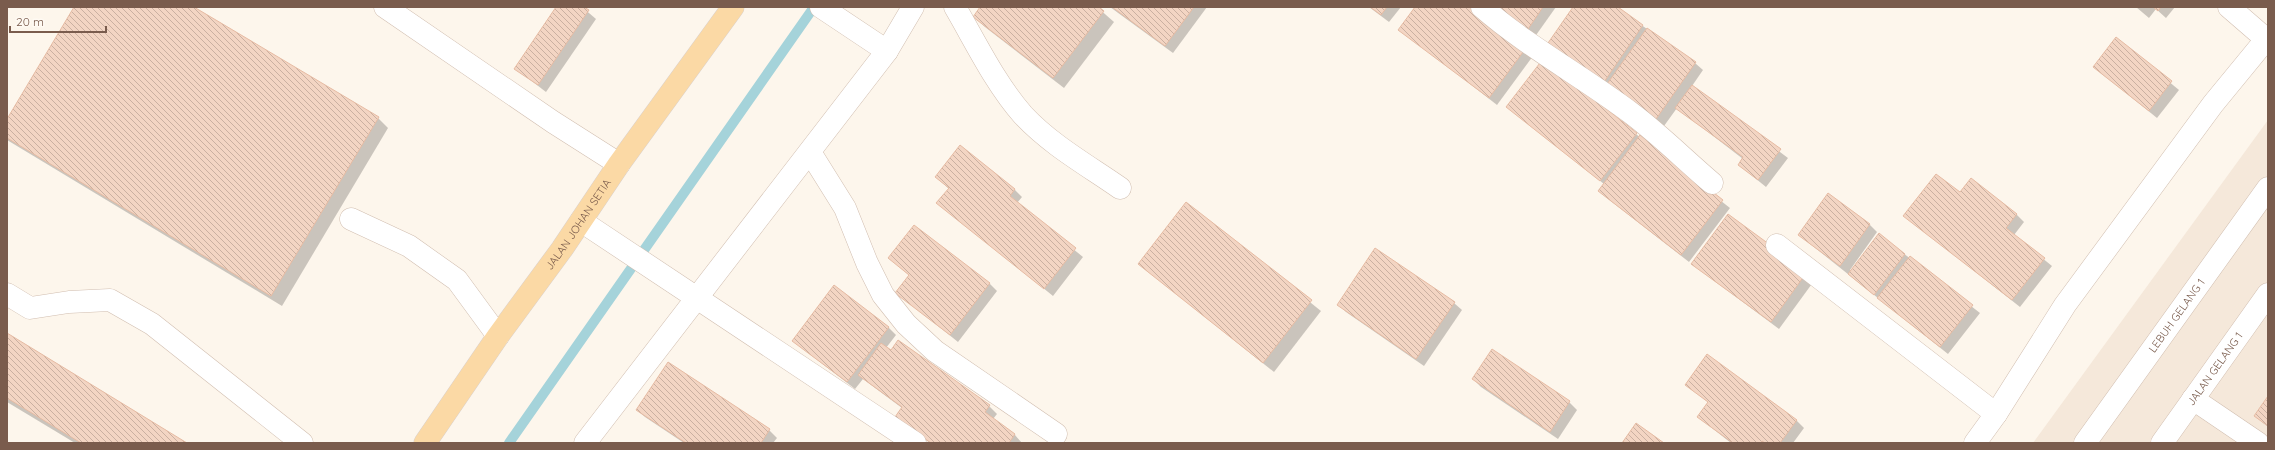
<svg xmlns="http://www.w3.org/2000/svg" width="2275" height="450" viewBox="0 0 2275 450" font-family="Quicksand,sans-serif">
	<style>
		.residential { fill: #f5e8da }
		.shadow { fill: #0003 }
		.lines { fill: none; stroke-linecap: round; stroke-linejoin: round }
		.stream { stroke: #a5d3da; stroke-width: 10 }
		.building { fill: url(#building-back-hatch); stroke: #e6bba3 }
		.minor-casing { stroke: #d1beb0; stroke-width: 23 }
		.major-casing { stroke: #dad1cd; stroke-width: 23 }
		.minor { stroke: #fff; stroke-width: 22 }
		.major { stroke: #fbd9a5; stroke-width: 22 }
		.labels { text-anchor: middle; dominant-baseline: central; stroke-width: 3.5; stroke-linejoin: round; paint-order: stroke }
		.street-label { font-size: 11px; fill: #7a5c4d; stroke: #fffaf3 }
	</style>
	<defs>
		<pattern id="building-back-hatch" width="6" height="6" patternUnits="userSpaceOnUse"><rect width="6" height="6" fill="#f3d5c3"/><path d="M-1 5l2 2M0 0l6 6M5-1l2 2" fill="none" stroke="#cab0a1"/></pattern>
	</defs>
	<rect width="100%" height="100%" fill="#fdf6ec"/>
	<path class="residential" d="M2268,120V443H2033Z"/>
	<g class="shadow">
		<path d="M75,7H192L378,118L388,128L282,306L7,140V121Z"/>
		<path d="M557,7H582L596,19L546,92L516,69Z"/>
		<path d="M982,7H1097L1114,22L1064,88L985,27L974,17Z"/>
		<path d="M1110,7H1207L1173,53Z"/>
		<path d="M1369,7H1401L1389,22Z"/>
		<path d="M1416,7H1470L1533,56L1497,105L1400,29Z"/>
		<path d="M1490,7H1556L1534,38Z"/>
		<path d="M1574,7H1616L1695,63L1703,70L1692,86L1788,158L1766,187L1739,165L1743,159L1677,108L1664,126L1557,50Z"/>
		<path d="M2136,7H2175L2166,18L2156,9L2149,18Z"/>
		<path d="M2116,38L2179,90L2157,118L2094,67Z"/>
		<path d="M1543,61L1730,208L1689,262L1607,198L1599,190L1604,184L1507,107Z"/>
		<path d="M936,177L1015,190L1022,197L1017,203L1083,257L1053,296L938,203L949,189Z"/>
		<path d="M1960,194L2016,214L2024,222L2014,235L2052,266L2020,307L1905,216Z"/>
		<path d="M1187,203L1321,311L1274,372L1139,264Z"/>
		<path d="M1728,215L1814,281L1779,329L1692,264Z"/>
		<path d="M1869,224L1877,232L1850,270L1851,271L1880,235L1980,313L1948,354L1799,235Z"/>
		<path d="M889,258L989,283L997,291L958,342L897,293L910,276Z"/>
		<path d="M1454,303L1462,310L1424,366L1346,312L1338,304Z"/>
		<path d="M888,327L896,335L886,348L891,351L898,341L989,406L997,414L993,419L1015,435L1022,443H930L904,425L902,408L863,379L855,389L793,341Z"/>
		<path d="M7,335L185,443H75L7,402Z"/>
		<path d="M1492,351L1569,402L1577,410L1558,439L1481,387L1473,379Z"/>
		<path d="M1687,385L1796,420L1804,428L1793,443H1731L1698,417L1709,403Z"/>
		<path d="M2268,398V427L2255,416Z"/>
		<path d="M637,410L769,430L777,438L773,443H684L645,417Z"/>
	</g>
	<g class="lines">
		<path class="stream" d="M509,443L814,7"/>
	</g>
	<g class="building">
		<path d="M74,7H194L379,117L271,296L7,138V119Z"/>
		<path d="M556,7H584L589,10L538,85L514,69Z"/>
		<path d="M980,7H1099L1104,11L1053,78L973,17Z"/>
		<path d="M1112,7H1194L1165,46Z"/>
		<path d="M1370,7H1387L1381,15Z"/>
		<path d="M1415,7H1472L1526,48L1489,98L1398,30Z"/>
		<path d="M1491,7H1543L1526,32Z"/>
		<path d="M1573,7H1618L1643,25L1604,82L1548,43Z"/>
		<path d="M2153,7H2161L2158,11Z"/>
		<path d="M1647,28L1696,62L1656,119L1607,84Z"/>
		<path d="M2116,37L2172,81L2149,111L2093,67Z"/>
		<path d="M1543,59L1637,133L1600,181L1506,107Z"/>
		<path d="M1692,85L1781,149L1758,180L1738,165L1743,157L1675,108Z"/>
		<path d="M1640,135L1723,200L1681,255L1598,191Z"/>
		<path d="M960,145L1015,189L1010,196L1076,248L1044,289L936,203L949,188L935,177Z"/>
		<path d="M1936,174L1960,192L1971,178L2017,214L2006,228L2045,258L2012,300L1903,216Z"/>
		<path d="M1828,193L1870,224L1840,266L1798,235Z"/>
		<path d="M1186,202L1312,300L1263,363L1138,264Z"/>
		<path d="M1728,214L1807,272L1771,322L1691,264Z"/>
		<path d="M914,225L990,283L950,335L895,293L909,275L888,258Z"/>
		<path d="M1879,233L1905,254L1874,295L1848,274Z"/>
		<path d="M1375,248L1455,302L1416,359L1337,305Z"/>
		<path d="M1910,256L1973,305L1940,347L1877,298Z"/>
		<path d="M834,285L889,327L847,382L792,341Z"/>
		<path d="M7,333L187,443H81L7,398Z"/>
		<path d="M898,340L990,405L985,412L1015,434L1009,443H931L895,417L902,407L858,375L881,343L891,350Z"/>
		<path d="M1492,349L1570,401L1550,432L1472,379Z"/>
		<path d="M1707,354L1797,420L1780,443H1765L1762,441L1761,443H1733L1697,417L1708,402L1685,385Z"/>
		<path d="M668,362L770,429L761,443H686L636,410Z"/>
		<path d="M2268,396V426L2254,416Z"/>
		<path d="M1636,423L1664,443H1622Z"/>
	</g>
	<g class="lines">
		<g class="minor-casing">
			<g id="minor">
				<path d="M385,7L553,122L619,164"/>
				<path d="M821,7L887,51"/>
				<path d="M955,7C976,43 995,83 1023,115C1051,145 1087,165 1120,188"/>
				<path d="M1482,7C1528,47 1582,76 1631,113C1659,134 1685,160 1712,183"/>
				<path d="M2229,7L2266,39"/>
				<path d="M810,152L845,208L867,263L883,295L906,324L935,351L1056,434"/>
				<path d="M351,219L409,246L457,280L498,336"/>
				<path d="M581,221L915,443"/>
				<path d="M1777,245L1996,414"/>
				<path d="M7,294L30,308L69,302L110,300L152,324L302,443"/>
				<path d="M2193,399L2258,443"/>
				<path d="M585,443L887,51L913,7"/>
				<path d="M1975,443L1996,414L2065,305L2213,104L2268,37"/>
				<path id="s1" d="M2085,443L2268,188"/>
				<path id="s2" d="M2162,443L2268,294"/>
			</g>
		</g>
		<g class="major-casing">
			<g id="major">
				<path id="s3" d="M425,443L498,336L562,249L619,164L733,7"/>
			</g>
		</g>
		<use href="#minor" class="minor"/>
		<use href="#major" class="major"/>
	</g>
	<g class="labels">
		<g class="street-label">
			<text stroke="none"><textPath href="#s3" startOffset="267">JALAN JOHAN SETIA</textPath></text>
			<text stroke="none"><textPath href="#s1" startOffset="157">LEBUH GELANG 1</textPath></text>
			<text stroke="none"><textPath href="#s2" startOffset="91">JALAN GELANG 1</textPath></text>
		</g>
	</g>
	<rect width="2275" height="450" fill="none" stroke="#7a5c4d" stroke-width="16"/>
	<path d="M10 26v6h96v-6" fill="none" stroke="#7a5c4d" stroke-width="2"/>
	<text x="16" y="26" font-size="12" fill="#7a5c4d" stroke="#fffaf3" stroke-width="3" paint-order="stroke">20 m</text>
</svg>
